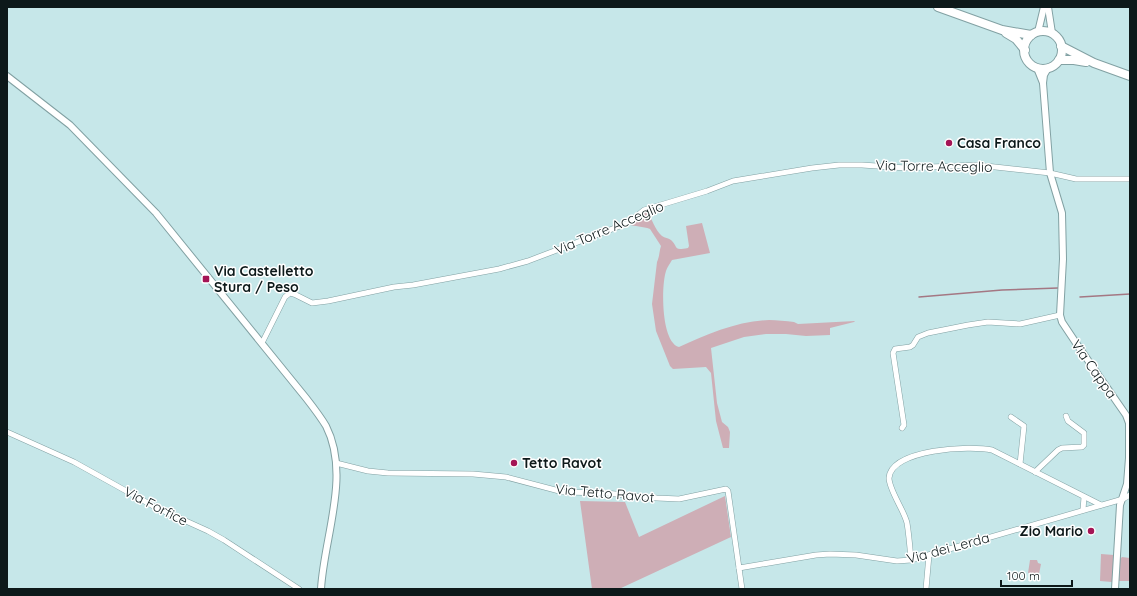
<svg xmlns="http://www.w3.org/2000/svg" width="1137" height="596" viewBox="0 0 1137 596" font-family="Quicksand,sans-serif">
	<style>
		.green { fill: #ceaeb6 }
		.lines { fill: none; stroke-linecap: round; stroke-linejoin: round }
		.stream { stroke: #a47783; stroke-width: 1.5 }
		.minor-casing { stroke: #82a1a3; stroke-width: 6 }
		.tertiary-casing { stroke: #82a1a3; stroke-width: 8 }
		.primary-casing { stroke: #82a1a3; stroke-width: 10 }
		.minor { stroke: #fff; stroke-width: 5 }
		.tertiary { stroke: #fff; stroke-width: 6 }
		.primary { stroke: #fff; stroke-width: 8 }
		.poi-dot { fill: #a41455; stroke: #fff; stroke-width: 1.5 }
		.labels { text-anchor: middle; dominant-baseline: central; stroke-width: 3; stroke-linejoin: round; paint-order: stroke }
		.poi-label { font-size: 14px; font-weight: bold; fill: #0d191a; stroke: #fff; text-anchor: start }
		.street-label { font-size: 14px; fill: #0d191a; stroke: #fff }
	</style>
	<rect width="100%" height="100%" fill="#c6e7e9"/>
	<g class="green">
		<path d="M647,211C652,219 655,230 662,236C665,238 668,238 671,240C679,247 672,251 688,248L689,246L686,226L702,223L710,253L672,260C670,264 667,267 666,271C661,286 661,342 679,347C707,334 738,321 769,320C777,320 786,321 794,322L798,324L855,321L854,322L830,328V335L806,336L786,334H766L744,337L711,348L717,403L722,422L728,427L730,432L729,448H723L716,421L711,373L706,367L673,369L670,366L656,331L652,304L657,262C660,255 659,252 661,246L650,229C643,226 635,227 628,224Z"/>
		<path d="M725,496L731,537L619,589H592L580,501L625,502L639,537Z"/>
		<path d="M1101,554L1114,555L1112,582L1100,581Z"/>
		<path d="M1122,557L1130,558V581H1118L1117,562Z"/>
		<path d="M1030,560H1037L1038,563L1041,564L1039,574L1028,573Z"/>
	</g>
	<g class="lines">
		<g class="stream">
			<path d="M919,297L1002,290L1058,288"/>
			<path d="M1080,297L1130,294"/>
		</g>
		<g class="minor-casing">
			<g id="minor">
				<path d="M262,343L285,297L290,293L296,295L312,303L328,301L394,287L413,285L499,269L528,261L628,223L644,210L707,191L733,181L812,168L839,165H862L906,168L977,165L1050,173L1076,179H1130"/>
				<path d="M1011,417L1024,426L1020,464"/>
				<path d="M902,428L904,425L893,353L895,349L910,347L913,345L918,337L928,333L968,325L988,322L1020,324L1060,315"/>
				<path d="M7,432L74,462L155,507L208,531L224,540L299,589"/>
				<path d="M336,463L368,471L388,473L473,474L506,477L563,492L605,493L657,498L679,499L726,489L728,491L742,589"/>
				<path d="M1035,472L1058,450L1062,448L1082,447L1084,445V433L1068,421L1066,416"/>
				<path d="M1083,510L1084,497"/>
				<path d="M911,560C910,548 909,535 907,523C904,510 889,490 889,478C891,449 971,445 992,450L1101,505"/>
				<path d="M739,568L816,555L830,554L856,555L897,561L911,560L1123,499L1130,495"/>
				<path d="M926,589L929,555"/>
			</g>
		</g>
		<g class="tertiary-casing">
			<g id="tertiary">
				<path d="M1048,7L1052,33"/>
				<path d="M1038,32L1044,7"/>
				<path d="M1037,68L1043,83"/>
				<path d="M1048,68L1044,75L1043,83L1050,173L1062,213L1063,259L1060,315L1062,322L1076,343L1126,415L1129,423V458L1127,484L1120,505L1115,589"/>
				<path d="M7,76L70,125L156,213L306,398C313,407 320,416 326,426C351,475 324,537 321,589"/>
			</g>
		</g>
		<g class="primary-casing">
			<g id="primary">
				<path d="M938,7L1002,30L1031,35"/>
				<circle cx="1043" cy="50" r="19"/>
				<path d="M1006,33L1016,39L1025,50"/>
				<path d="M1061,46L1094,63L1130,76"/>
				<path d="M1059,60H1074L1086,62"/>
			</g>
		</g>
		<use href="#minor" class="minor"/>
		<use href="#tertiary" class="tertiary"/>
		<use href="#primary" class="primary"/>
	</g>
	<g class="poi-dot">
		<circle cx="949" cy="143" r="4"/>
		<rect x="202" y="275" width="8" height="8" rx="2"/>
		<circle cx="514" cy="463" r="4"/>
		<circle cx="1091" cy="531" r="4"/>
	</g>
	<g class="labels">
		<g class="poi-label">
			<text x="957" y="143">Casa Franco</text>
			<text x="214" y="271">Via Castelletto<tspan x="214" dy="16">Stura / Peso</tspan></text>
			<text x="522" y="463">Tetto Ravot</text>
			<text x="1083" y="531" text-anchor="end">Zio Mario</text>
		</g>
		<g class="street-label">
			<text transform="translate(934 166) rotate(1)">Via Torre Acceglio</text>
			<text transform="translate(609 228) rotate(-23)">Via Torre Acceglio</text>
			<text transform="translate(1094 369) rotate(55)">Via Cappa</text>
			<text transform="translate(605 493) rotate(5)">Via Tetto Ravot</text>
			<text transform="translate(156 506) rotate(27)">Via Forfice</text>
			<text transform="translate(948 548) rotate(-15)">Via dei Lerda</text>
		</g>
	</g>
	<rect width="1137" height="596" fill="none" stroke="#0d191a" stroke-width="16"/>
	<path d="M1001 580v6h71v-6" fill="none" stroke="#0d191a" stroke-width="2"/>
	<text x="1007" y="580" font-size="12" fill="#0d191a" stroke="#ffffff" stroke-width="3" paint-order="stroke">100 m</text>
</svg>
